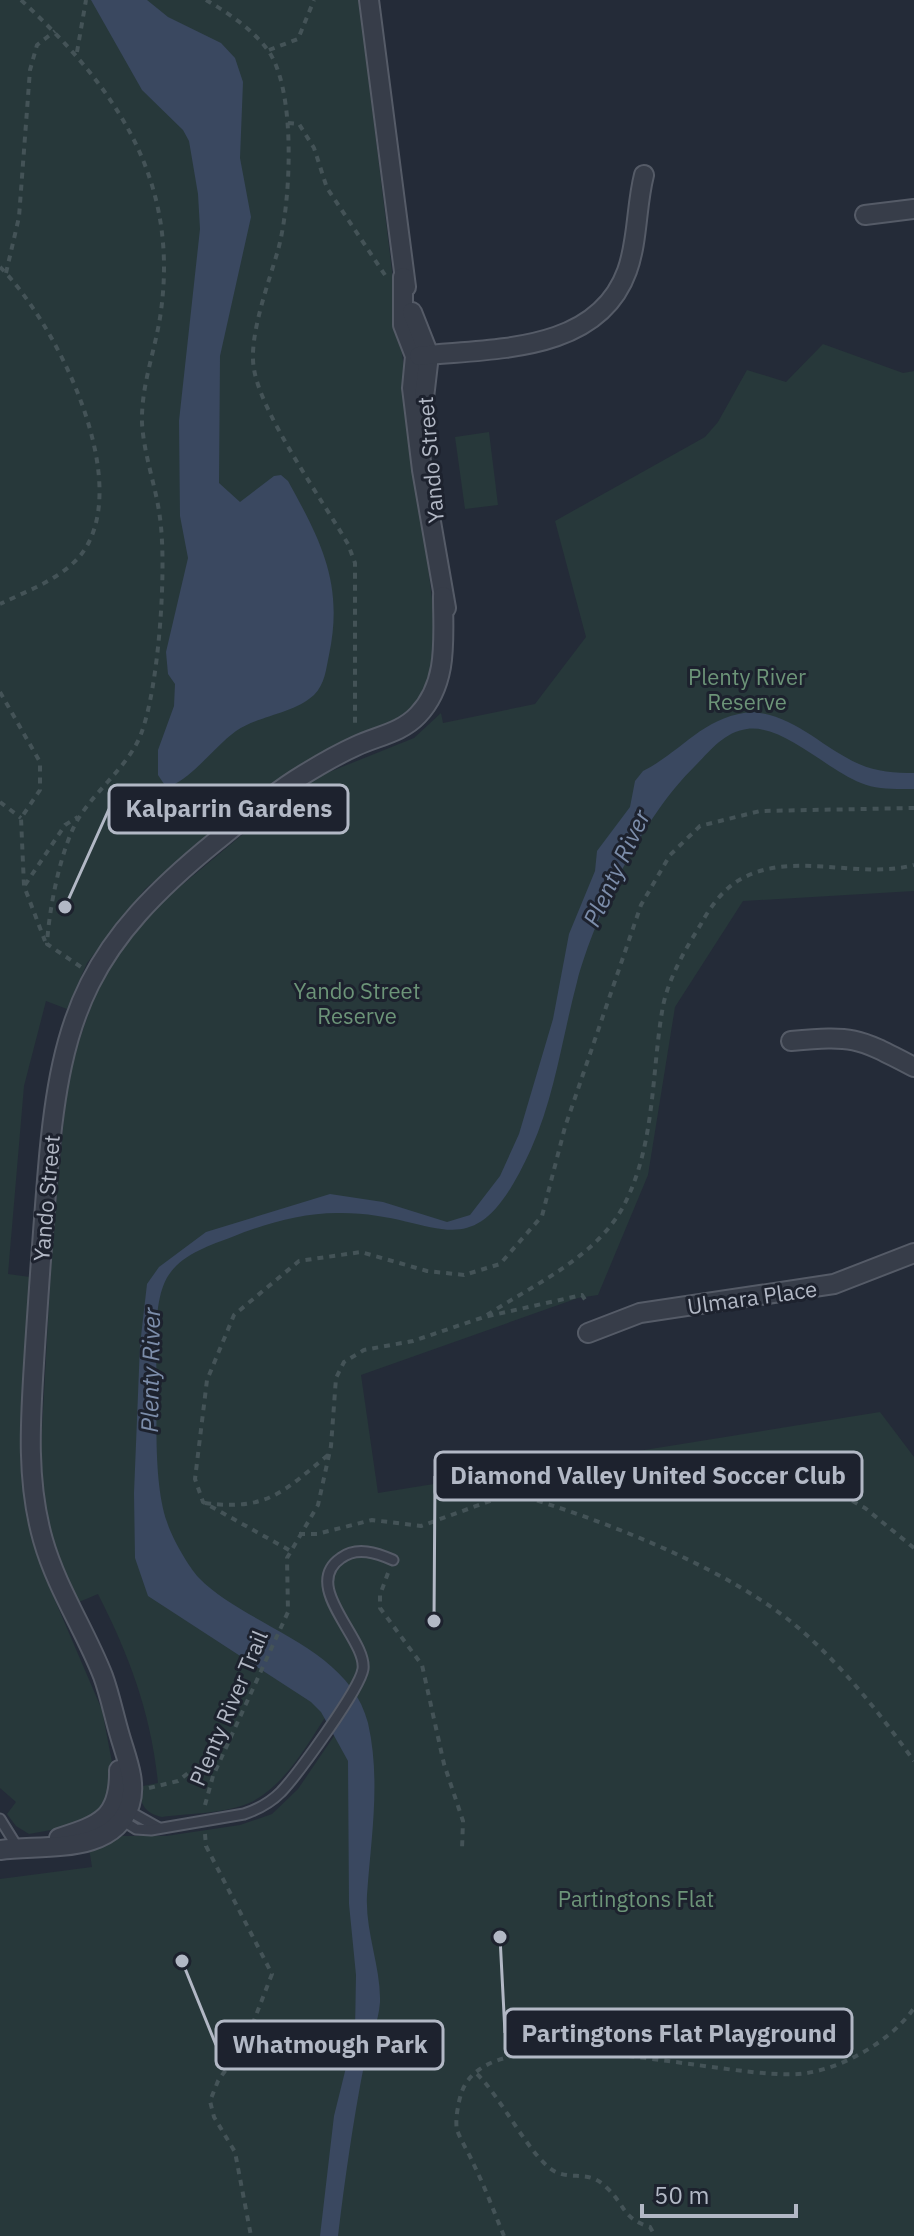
<svg xmlns="http://www.w3.org/2000/svg" width="914" height="2236" viewBox="0 0 914 2236" font-family="'IBM Plex Sans',sans-serif">
	<style>
		.green { fill: #27383a }
		.water { fill: #3a4860 }
		.lines { fill: none; stroke-linecap: round; stroke-linejoin: round }
		.lane-casing { stroke: #555b67; stroke-width: 13 }
		.street-casing { stroke: #555b67; stroke-width: 22 }
		.path { stroke: #445357; stroke-width: 4; stroke-dasharray: 6 6; stroke-linecap: butt }
		.lane { stroke: #373d49; stroke-width: 9 }
		.street { stroke: #373d49; stroke-width: 18 }
		.labels { text-anchor: middle; dominant-baseline: central; stroke-width: 6; stroke-linejoin: round; paint-order: stroke }
		.street-label { font-size: 22px; fill: #b2b8c5; stroke: #1d222e }
		.park-label { font-size: 22px; fill: #6c9478; stroke: #1d222e }
		.water-label { font-size: 24px; font-style: italic; fill: #7c8daa; stroke: #1d222e }
		.leader { fill: none; stroke: #b2b8c5; stroke-width: 3 }
		.callout-dot { fill: #b2b8c5; stroke: #1d222e; stroke-width: 3 }
		.callout { fill: #1d222e; stroke: #b2b8c5; stroke-width: 3 }
		.callout-label { font-size: 24px; text-anchor: middle; font-weight: bold; fill: #b2b8c5 }
	</style>
	<rect width="100%" height="100%" fill="#242b38"/>
	<g class="green">
		<path d="M0,0H359L437,640C437,710 395,727 336,746L331,752L295,768L250,799L145,889L87,963L67,1009L46,1001L24,1086L8,1274L30,1277L21,1425L25,1509L31,1538L48,1584L102,1710L115,1778L100,1814L84,1824L29,1834L16,1826L7,1814L16,1802L0,1788Z"/>
		<path d="M823,344L903,373L914,371V891L743,901L675,1007L648,1175L598,1295L578,1298L361,1375L378,1493L880,1412L914,1457V2236H0V1879L92,1867L89,1848L122,1836H166L240,1825L272,1814L298,1789L349,1714L338,1698C313,1733 289,1785 249,1803C224,1814 189,1813 162,1817C144,1813 141,1804 138,1787L158,1783C151,1713 129,1655 98,1594L79,1602C52,1565 45,1510 40,1465L52,1249L68,1074L98,986L121,949L158,905L261,819L317,777L414,738L441,713L443,723L535,704L586,637L555,521L705,437L718,422L747,370L786,382Z"/>
		<path d="M489,432L498,505L465,509L455,437Z"/>
	</g>
	<g class="water">
		<path d="M91,0H147L168,17L221,43L235,58L243,82L240,158L251,217L220,356L219,483L240,502L274,476L281,475L288,481C321,541 344,584 329,655C326,669 325,684 314,695C293,714 260,715 236,731C213,748 196,774 171,786L164,784L158,775V750L174,706L175,684L168,674L166,652L188,558L180,516L179,421L200,229L198,194L189,141L183,130L142,90Z"/>
		<path d="M753,712C796,716 821,747 859,764C877,772 895,773 914,773V789C896,789 877,790 861,783C827,770 783,724 747,729C724,732 710,751 695,766C643,817 596,912 577,982C562,1038 555,1096 531,1149C471,1281 441,1211 337,1213C302,1213 264,1224 232,1237C210,1245 181,1255 168,1276C151,1303 157,1361 157,1393C156,1429 155,1489 167,1522C172,1538 188,1566 199,1578C247,1627 349,1646 368,1723C381,1781 371,1837 367,1895C365,1932 381,1967 380,2002C379,2022 368,2045 364,2065C353,2122 345,2178 338,2236H320L334,2116L355,2031L356,1975L349,1904L348,1761L321,1712L311,1702L148,1596L135,1558L134,1493L140,1345L147,1284L159,1267L206,1232L330,1194L383,1202L447,1222L470,1215L500,1176L519,1134L553,1019L569,934L595,871L597,851L630,807L635,781L643,771C683,751 704,715 753,712Z"/>
	</g>
	<g class="lines">
		<g class="lane-casing">
			<g id="lane">
				<path d="M127,1810L159,1828"/>
				<path d="M0,1819L18,1848"/>
				<path d="M120,1819L136,1829L151,1830L244,1814C259,1809 270,1803 281,1792C297,1775 360,1689 363,1669C367,1639 300,1586 341,1558C357,1546 377,1553 393,1560"/>
			</g>
		</g>
		<g class="street-casing">
			<g id="street">
				<path d="M369,0L406,287"/>
				<path d="M865,215L914,209"/>
				<path d="M403,277V325L415,356L412,388L422,470L446,608"/>
				<path d="M412,312L429,355L424,398"/>
				<path d="M419,356C492,348 597,354 627,271C638,241 636,206 644,175"/>
				<path d="M791,1041C855,1035 858,1038 914,1067"/>
				<path d="M588,1333L640,1313L834,1284L914,1253"/>
				<path d="M59,1838C100,1825 120,1818 119,1770"/>
				<path d="M0,1850C42,1844 114,1856 130,1804C137,1782 126,1757 120,1736C114,1716 110,1695 103,1676C85,1630 57,1589 43,1540C25,1477 31,1412 35,1347C39,1287 43,1228 48,1168C61,1010 91,943 215,842C241,821 267,798 295,780C314,768 336,755 356,746C377,736 401,733 418,715C449,682 443,638 443,596"/>
			</g>
		</g>
		<g class="path">
			<path d="M21,0C114,86 179,177 161,311C156,349 141,384 142,423C144,456 156,486 160,518C167,568 159,687 141,734C129,765 98,788 80,816C61,845 49,909 47,944L81,967"/>
			<path d="M206,0C228,13 251,28 267,49C297,88 291,204 278,250C269,282 248,337 254,369C261,414 323,501 348,544L355,563V727"/>
			<path d="M269,50L298,39L314,0"/>
			<path d="M77,52L86,0"/>
			<path d="M288,123L299,124L314,148L327,188L385,275"/>
			<path d="M0,267C54,321 127,466 89,542C73,575 31,589 0,604"/>
			<path d="M6,273L19,217L30,70L37,45L55,31"/>
			<path d="M0,692L40,762V790L21,818L24,886L45,941"/>
			<path d="M0,802L21,818"/>
			<path d="M25,885L65,825L78,817"/>
			<path d="M487,1315C533,1285 595,1258 623,1207C656,1145 651,1073 663,1006C669,977 686,948 701,924C710,907 724,888 741,879C793,850 858,880 914,865"/>
			<path d="M205,1503C267,1511 283,1492 328,1455"/>
			<path d="M299,1534H317L372,1520L421,1526L512,1493"/>
			<path d="M914,1548L865,1508L835,1491L721,1457L629,1463L512,1493C601,1519 732,1569 802,1631C846,1670 880,1714 914,1761"/>
			<path d="M289,1550L203,1502L195,1479L207,1380L234,1315L299,1261L361,1252L427,1271L464,1275L500,1264L542,1216L565,1127L641,905L670,855L700,826L760,811L914,808"/>
			<path d="M388,1573L380,1595V1608L422,1665L444,1764L463,1821L462,1849"/>
			<path d="M149,1788L178,1781L226,1743"/>
			<path d="M205,1805L213,1776L288,1612L287,1558L318,1505L331,1446L336,1378L344,1362L364,1350L413,1341L484,1317L582,1295L586,1301"/>
			<path d="M205,1834L206,1846L272,1974L246,2041L218,2081L210,2101L214,2117L235,2152L251,2236"/>
			<path d="M477,2074C501,2097 530,2157 554,2171C573,2181 588,2169 606,2187C626,2205 621,2218 650,2227L655,2236"/>
			<path d="M504,2236C494,2212 485,2187 473,2163C469,2153 461,2141 457,2130C455,2121 458,2104 461,2094C489,2006 735,2085 807,2073C845,2067 892,2040 914,2008"/>
		</g>
		<use href="#lane" class="lane"/>
		<use href="#street" class="street"/>
	</g>
	<g class="labels">
		<g class="street-label">
			<text transform="translate(430 460) rotate(-95)">Yando Street</text>
			<text transform="translate(46 1198) rotate(-85)">Yando Street</text>
			<text transform="translate(752 1297) rotate(-8)">Ulmara Place</text>
			<text transform="translate(228 1708) rotate(-67)">Plenty River Trail</text>
		</g>
		<g class="park-label">
			<text x="747" y="676">Plenty River<tspan x="747" dy="25">Reserve</tspan></text>
			<text x="357" y="990">Yando Street<tspan x="357" dy="25">Reserve</tspan></text>
			<text x="636" y="1898">Partingtons Flat</text>
		</g>
		<g class="water-label">
			<text transform="translate(616 868) rotate(-65)">Plenty River</text>
			<text transform="translate(150 1370) rotate(-89)">Plenty River</text>
		</g>
	</g>
	<path class="leader" d="M65 907L109 809M434 1621L435 1476M500 1937L505 2033M182 1961L216 2045"/>
	<g class="callout-dot">
		<circle cx="65" cy="907" r="8"/>
		<circle cx="434" cy="1621" r="8"/>
		<circle cx="500" cy="1937" r="8"/>
		<circle cx="182" cy="1961" r="8"/>
	</g>
	<g class="callout">
		<rect x="109" y="785" width="239" height="48" rx="8"/>
		<rect x="435" y="1452" width="427" height="48" rx="8"/>
		<rect x="505" y="2009" width="347" height="48" rx="8"/>
		<rect x="216" y="2021" width="227" height="48" rx="8"/>
	</g>
	<g class="callout-label">
		<text x="229" y="817">Kalparrin Gardens</text>
		<text x="648" y="1484">Diamond Valley United Soccer Club</text>
		<text x="679" y="2042">Partingtons Flat Playground</text>
		<text x="330" y="2053">Whatmough Park</text>
	</g>
	<path d="M642 2204v12h154v-12" fill="none" stroke="#b2b8c5" stroke-width="4"/>
	<text x="654" y="2204" font-size="24" fill="#b2b8c5" stroke="#1d222e" stroke-width="6" paint-order="stroke">50 m</text>
</svg>
